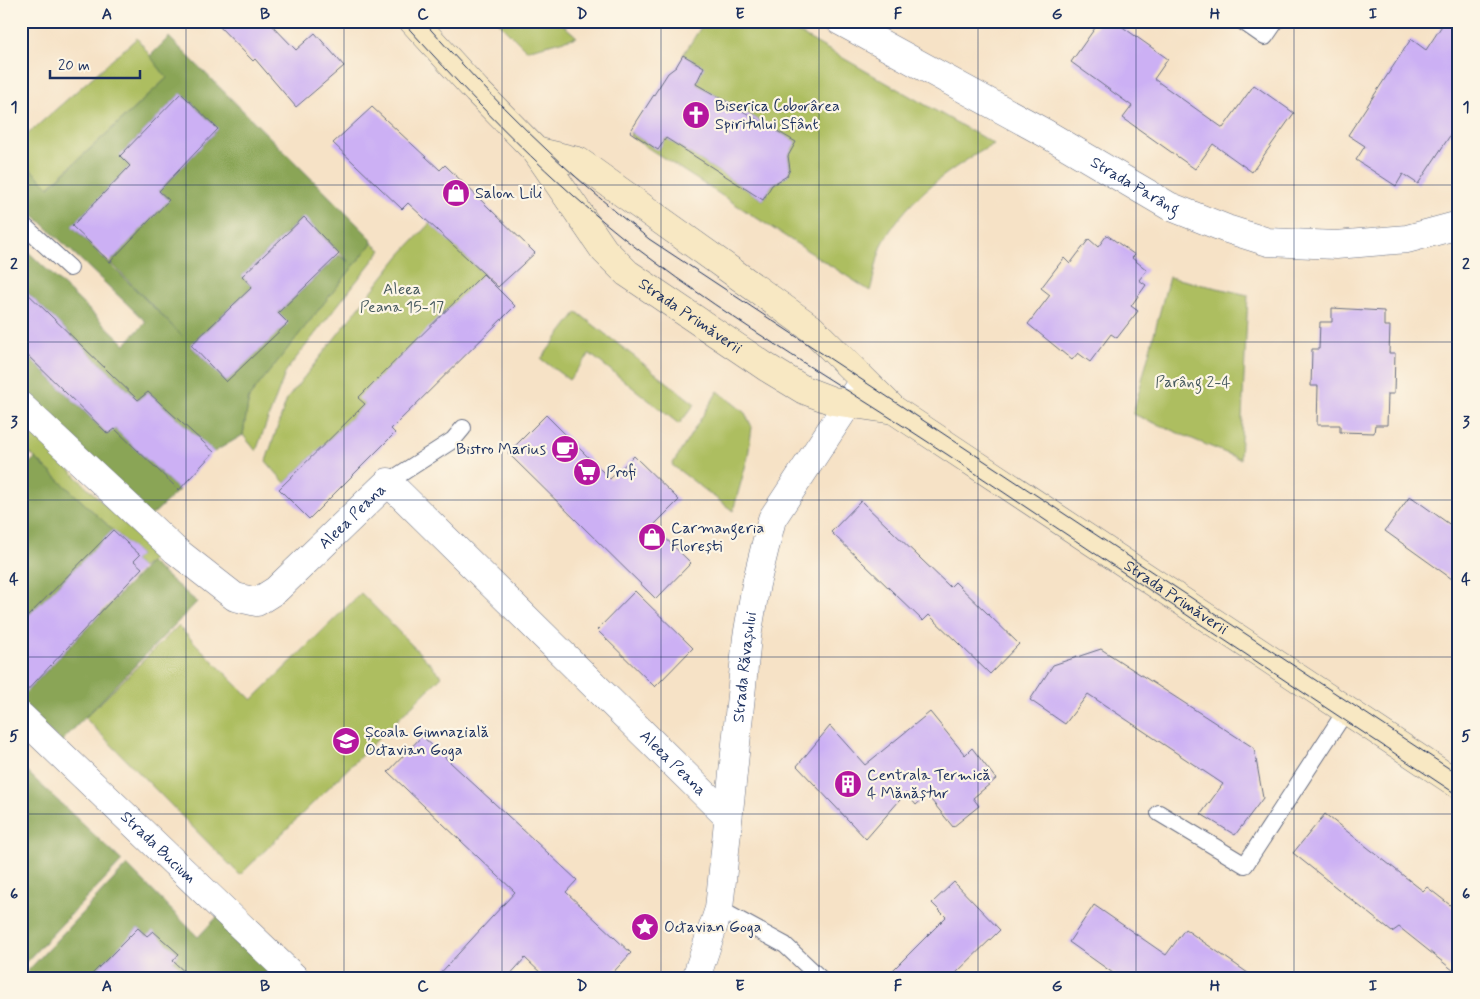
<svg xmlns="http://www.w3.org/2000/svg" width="1480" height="999" viewBox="0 0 1480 999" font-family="Mynerve,sans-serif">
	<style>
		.green { fill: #adbe61; stroke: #647660 }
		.forest { fill: #8aa557; stroke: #526a5a; fill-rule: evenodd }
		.building { fill: #ccb0f4 }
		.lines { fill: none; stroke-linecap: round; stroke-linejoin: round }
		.service-casing { stroke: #686e82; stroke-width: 18 }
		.minor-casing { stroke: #686e82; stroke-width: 29 }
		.secondary-casing { stroke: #686e82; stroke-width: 29 }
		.service { stroke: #fff; stroke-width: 16 }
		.minor { stroke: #fff; stroke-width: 28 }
		.secondary { stroke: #f8e8c3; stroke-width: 28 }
		.tram { stroke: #1b2f5e; stroke-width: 1 }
		.grid { fill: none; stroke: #1b2f5e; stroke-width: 1; stroke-opacity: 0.55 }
		.labels { text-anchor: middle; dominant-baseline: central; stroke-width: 4.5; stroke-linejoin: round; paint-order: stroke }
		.poi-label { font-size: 16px; fill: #1b2f5e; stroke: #fcf5e5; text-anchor: start }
		.street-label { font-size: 16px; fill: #1b2f5e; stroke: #fcf5e5 }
		.park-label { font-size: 16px; fill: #475a5f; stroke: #fcf5e5 }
		.neatline { fill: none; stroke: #1b2f5e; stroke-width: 2 }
		.grid-label { font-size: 16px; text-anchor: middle; font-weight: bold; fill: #1b2f5e }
	</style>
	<rect width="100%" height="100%" fill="#fcf5e5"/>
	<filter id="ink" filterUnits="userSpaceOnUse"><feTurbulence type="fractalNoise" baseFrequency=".02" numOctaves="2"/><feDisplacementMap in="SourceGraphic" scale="10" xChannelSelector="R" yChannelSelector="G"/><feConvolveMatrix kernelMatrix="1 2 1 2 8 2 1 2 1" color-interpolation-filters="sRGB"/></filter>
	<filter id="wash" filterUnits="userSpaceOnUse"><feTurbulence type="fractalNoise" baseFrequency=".0096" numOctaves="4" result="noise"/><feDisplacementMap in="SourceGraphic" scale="20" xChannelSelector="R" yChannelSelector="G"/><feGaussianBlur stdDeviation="1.12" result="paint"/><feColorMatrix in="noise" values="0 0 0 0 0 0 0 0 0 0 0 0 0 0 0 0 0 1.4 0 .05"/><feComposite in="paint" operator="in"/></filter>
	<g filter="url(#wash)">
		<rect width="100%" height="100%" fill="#f6e2c6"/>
		<g class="green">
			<path d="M497,21H559L577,37L526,50Z"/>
			<path d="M705,21H778L994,144C952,167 910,196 885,239C877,254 875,275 870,291L631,137L630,132L658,150L666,138L763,200L772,185L787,176L790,169L788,156L796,142L696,84L704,67L683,55Z"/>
			<path d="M137,38L167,78L48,187L21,160V140Z"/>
			<path d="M430,223L484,274L359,398L365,404L285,483L266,461L287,399L400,255Z"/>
			<path d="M372,243L381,250L286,371L256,451L243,435L249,397Z"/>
			<path d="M1169,277L1248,295L1240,459L1133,414Z"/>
			<path d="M577,312L695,404L679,424L590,354L569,380L541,359Z"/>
			<path d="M718,391L745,413L752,427L748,457L733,511L672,465Z"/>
			<path d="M21,422L157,556L142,568L134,561L140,555L21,445Z"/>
			<path d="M361,593L442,676L240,875L85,718L178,626L252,700Z"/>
		</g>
		<g class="forest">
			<path d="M169,37L371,238L372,243L249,397L243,435L214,452L148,392L138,400L21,287V245L125,344L146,322L21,203V160L49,187L167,78L150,56ZM181,93L218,129L159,191L168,199L110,262L182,336L72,226L130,166L120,156ZM303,217L349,262L339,255L278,313L287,323L226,382L190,345L252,287L242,276Z"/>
			<path d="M21,349L107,434L115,429L179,490L150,517L21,389Z"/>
			<path d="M35,458L113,530L21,623V471Z"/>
			<path d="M150,562L197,602L61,742L21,704V681L29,689Z"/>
			<path d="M21,766L122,861L21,967V908L26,903L21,899Z"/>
			<path d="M127,865L198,937L219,915L286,978H192L173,961L179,954L153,932L147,936L138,928L88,978H21Z"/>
		</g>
		<g id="blocks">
			<g class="building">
				<path d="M214,21H268L296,50L315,33L344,66L296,107L255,59L253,61Z"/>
				<path d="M1100,21H1114L1168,59L1154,79L1223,128L1254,85L1294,113L1252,172L1213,144L1195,169L1123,118L1132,106L1071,62Z"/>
				<path d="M1445,21H1459V122L1418,184L1403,174L1396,186L1356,160L1365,146L1348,135L1411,39L1426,50Z"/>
				<path d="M683,55L704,67L696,84L796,142L788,156L790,169L787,176L772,185L763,200L666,138L658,150L630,132L668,73L676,67Z"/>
				<path d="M181,93L218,129L159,191L169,200L110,262L72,226L130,166L120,156Z"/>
				<path d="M372,107L440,170L445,165L535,253L498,287L408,203L402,209L333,143Z"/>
				<path d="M304,217L339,254L278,313L288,323L226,382L191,345L252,287L242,276Z"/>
				<path d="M1107,235L1135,255L1132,258L1147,270L1139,280L1146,285L1131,306L1138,311L1117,338L1111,334L1090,362L1078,353L1072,360L1028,324L1050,295L1041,288L1064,258L1070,264L1089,239L1098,247Z"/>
				<path d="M483,274L515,306L391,429L395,433L309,519L279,489L365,404L358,398Z"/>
				<path d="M21,287L138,400L148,392L214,452L179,490L115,429L108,434L21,349Z"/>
				<path d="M1332,308L1384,311V326H1390L1389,353H1395L1394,394H1388L1387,425H1375L1374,433L1340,432V425H1317L1318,386H1311L1312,349H1319L1320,322H1332Z"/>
				<path d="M546,415L610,479L634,456L679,500L653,526L691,563L656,599L508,453Z"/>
				<path d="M1410,496L1459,531V584L1385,531Z"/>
				<path d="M861,501L950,587L955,582L1019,644L990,674L929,615L923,621L831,532Z"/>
				<path d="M113,530L140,555L134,561L142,568L21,697V623Z"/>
				<path d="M635,591L693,648L655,687L597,630Z"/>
				<path d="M1101,649L1254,748L1263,798L1235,835L1201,814L1223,784L1088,694L1065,724L1030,700L1053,665Z"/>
				<path d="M930,712L965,755L972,748L996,779L973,798L979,806L953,827L927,795L916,805L906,793L866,839L797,766L830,726L865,765Z"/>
				<path d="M422,736L577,880L566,892L631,953L608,978H546L525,958L507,978H436L515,892L388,772Z"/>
				<path d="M1325,814L1423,891L1427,887L1459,912V975L1399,927L1392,932L1293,853Z"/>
				<path d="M954,882L1000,930L951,978H885L946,917L932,903Z"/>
				<path d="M1094,905L1166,955L1185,929L1255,978H1120L1069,942Z"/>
				<path d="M138,928L147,936L153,931L179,954L173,961L191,978H88Z"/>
			</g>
		</g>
	</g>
	<g filter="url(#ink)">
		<use href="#blocks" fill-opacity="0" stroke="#686e82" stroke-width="1"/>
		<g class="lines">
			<g class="service-casing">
				<g id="service">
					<path d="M1242,21L1265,37L1276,21"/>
					<path d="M21,223L70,268"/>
					<path d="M388,482L453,440L463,428"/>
					<path d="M1159,813L1245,865L1347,709"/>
					<path d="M719,909L785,945L820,978"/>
				</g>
			</g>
			<g class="minor-casing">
				<g id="minor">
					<path id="s1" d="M840,21L1045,133L1169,206L1227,229L1268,242L1336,245L1407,239L1459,225"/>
					<path id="s2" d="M21,406L175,550L235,597L257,602L276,590L388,482L728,817"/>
					<path id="s3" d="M21,716L295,978"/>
					<path id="s4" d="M696,978L719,909L747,637L756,584L772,519L861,384"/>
				</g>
			</g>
			<g class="secondary-casing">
				<g id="secondary">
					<path id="s5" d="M413,21L477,91L536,151L604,250L627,273L766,367L804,390L833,401L894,410"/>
					<path id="s6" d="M536,151L578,161L811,328L894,410L1459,785"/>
				</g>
			</g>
			<use href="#service" class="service"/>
			<use href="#minor" class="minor"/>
			<use href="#secondary" class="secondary"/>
			<g class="tram">
				<path d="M402,21C476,103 552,183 639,250C737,325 845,387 948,455C1118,569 1288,683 1459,796"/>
				<path d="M423,21C493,100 566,173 649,239L1459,775"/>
			</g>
		</g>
	</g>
	<path class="grid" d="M186,21V978M344,21V978M502,21V978M661,21V978M819,21V978M978,21V978M1136,21V978M1294,21V978M21,185H1459M21,342H1459M21,500H1459M21,657H1459M21,814H1459"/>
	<defs>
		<g id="church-disc" transform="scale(1.4375)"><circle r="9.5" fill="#b5179e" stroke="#fcf5e5"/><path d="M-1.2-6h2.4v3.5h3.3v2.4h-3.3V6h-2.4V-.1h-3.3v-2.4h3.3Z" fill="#fff"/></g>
		<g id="shop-disc" transform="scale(1.4375)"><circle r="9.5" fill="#b5179e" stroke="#fcf5e5"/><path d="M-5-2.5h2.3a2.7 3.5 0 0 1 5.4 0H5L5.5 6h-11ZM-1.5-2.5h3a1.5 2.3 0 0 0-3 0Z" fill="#fff"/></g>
		<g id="cafe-disc" transform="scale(1.4375)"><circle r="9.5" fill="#b5179e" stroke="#fcf5e5"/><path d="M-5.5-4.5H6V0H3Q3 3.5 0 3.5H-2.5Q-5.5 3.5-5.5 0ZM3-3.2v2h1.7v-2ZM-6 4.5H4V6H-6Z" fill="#fff"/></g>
		<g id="supermarket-disc" transform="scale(1.4375)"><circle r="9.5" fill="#b5179e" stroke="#fcf5e5"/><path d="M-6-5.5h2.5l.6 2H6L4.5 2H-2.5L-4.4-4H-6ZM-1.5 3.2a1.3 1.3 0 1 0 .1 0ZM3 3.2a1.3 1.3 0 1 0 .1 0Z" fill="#fff"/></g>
		<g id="school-disc" transform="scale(1.4375)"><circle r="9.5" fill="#b5179e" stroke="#fcf5e5"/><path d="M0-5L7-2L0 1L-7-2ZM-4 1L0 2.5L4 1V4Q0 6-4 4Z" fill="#fff"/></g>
		<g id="building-disc" transform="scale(1.4375)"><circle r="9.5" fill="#b5179e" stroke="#fcf5e5"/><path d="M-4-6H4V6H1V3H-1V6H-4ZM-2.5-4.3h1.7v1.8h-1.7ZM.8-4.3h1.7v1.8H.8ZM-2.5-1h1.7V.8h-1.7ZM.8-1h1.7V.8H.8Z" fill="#fff"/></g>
		<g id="sight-disc" transform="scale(1.4375)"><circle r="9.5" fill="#b5179e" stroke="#fcf5e5"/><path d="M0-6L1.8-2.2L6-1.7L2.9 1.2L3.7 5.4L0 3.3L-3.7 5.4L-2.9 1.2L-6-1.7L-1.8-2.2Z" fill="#fff"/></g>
	</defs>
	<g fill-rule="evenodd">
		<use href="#church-disc" x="696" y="115"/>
		<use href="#shop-disc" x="456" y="193"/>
		<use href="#cafe-disc" x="565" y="449"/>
		<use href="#supermarket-disc" x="587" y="472"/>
		<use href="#shop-disc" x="652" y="537"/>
		<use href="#school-disc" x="346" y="741"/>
		<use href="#building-disc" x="848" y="784"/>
		<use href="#sight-disc" x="645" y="927"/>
	</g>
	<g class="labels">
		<g class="poi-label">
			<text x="715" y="106">Biserica Coborârea<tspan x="715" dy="18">Spiritului Sfânt</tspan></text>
			<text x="475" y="193">Salon Lili</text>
			<text x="546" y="449" text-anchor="end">Bistro Marius</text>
			<text x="606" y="472">Profi</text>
			<text x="671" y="528">Carmangeria<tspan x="671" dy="18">Florești</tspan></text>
			<text x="365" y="732">Școala Gimnazială<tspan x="365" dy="18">Octavian Goga</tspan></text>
			<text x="867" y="775">Centrala Termică<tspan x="867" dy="18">4 Mănăștur</tspan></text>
			<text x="664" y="927">Octavian Goga</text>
		</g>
		<g class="street-label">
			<text stroke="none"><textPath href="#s1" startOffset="338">Strada Parâng</textPath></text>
			<text stroke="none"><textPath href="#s5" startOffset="408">Strada Primăverii</textPath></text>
			<text stroke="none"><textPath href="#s2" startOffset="438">Aleea Peana</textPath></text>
			<text stroke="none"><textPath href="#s6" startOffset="785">Strada Primăverii</textPath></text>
			<text stroke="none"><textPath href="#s4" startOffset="316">Strada Răvașului</textPath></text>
			<text stroke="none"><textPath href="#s2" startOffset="888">Aleea Peana</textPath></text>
			<text stroke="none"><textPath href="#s3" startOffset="190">Strada Bucium</textPath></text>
		</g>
		<g class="park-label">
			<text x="402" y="289">Aleea<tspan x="402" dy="18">Peana 15-17</tspan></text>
			<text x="1193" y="382">Parâng 2-4</text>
		</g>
	</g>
	<rect width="1480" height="999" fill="none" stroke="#fcf5e5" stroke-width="55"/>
	<path d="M50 70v8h90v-8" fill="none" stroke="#1b2f5e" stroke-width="2.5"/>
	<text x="58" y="70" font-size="15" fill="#1b2f5e" stroke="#fcf5e5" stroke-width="4" paint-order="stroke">20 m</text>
	<rect x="28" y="28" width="1424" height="944" class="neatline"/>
	<g class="grid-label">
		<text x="107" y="19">A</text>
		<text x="265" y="19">B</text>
		<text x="423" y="19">C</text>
		<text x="582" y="19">D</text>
		<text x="740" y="19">E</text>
		<text x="898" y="19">F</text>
		<text x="1057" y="19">G</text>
		<text x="1215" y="19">H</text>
		<text x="1373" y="19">I</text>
		<text x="14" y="112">1</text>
		<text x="1466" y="112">1</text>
		<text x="14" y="269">2</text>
		<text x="1466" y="269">2</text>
		<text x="14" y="427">3</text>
		<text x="1466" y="427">3</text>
		<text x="14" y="584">4</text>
		<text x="1466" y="584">4</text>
		<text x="14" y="741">5</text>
		<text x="1466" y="741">5</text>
		<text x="14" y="899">6</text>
		<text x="1466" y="899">6</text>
		<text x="107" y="991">A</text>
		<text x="265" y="991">B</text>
		<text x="423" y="991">C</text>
		<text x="582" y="991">D</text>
		<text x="740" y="991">E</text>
		<text x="898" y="991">F</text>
		<text x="1057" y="991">G</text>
		<text x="1215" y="991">H</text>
		<text x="1373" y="991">I</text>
	</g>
</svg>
